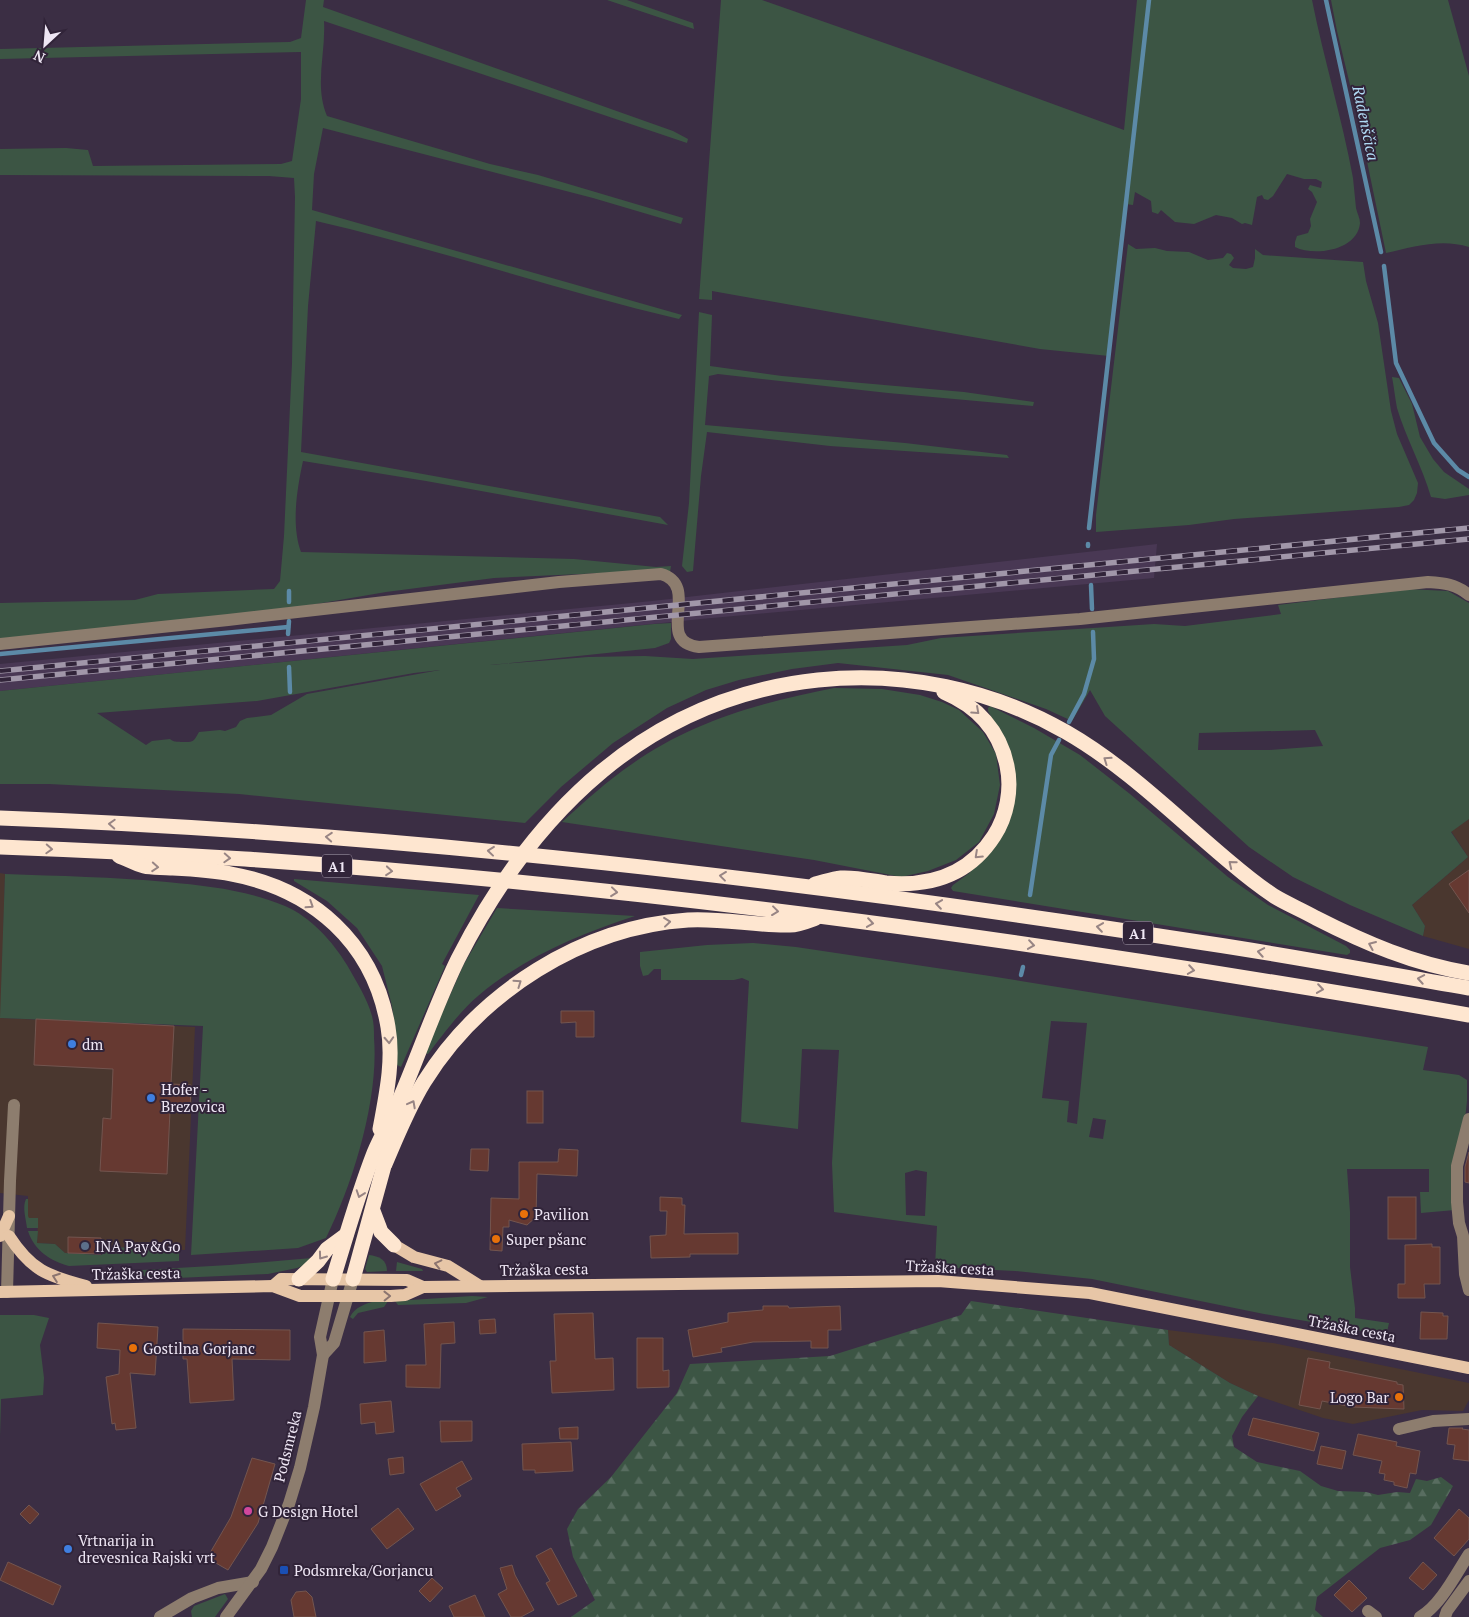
<svg xmlns="http://www.w3.org/2000/svg" width="1469" height="1617" viewBox="0 0 1469 1617" font-family="'PT Serif',serif">
	<style>
		.commercial { fill: #4a372f }
		.built { fill: #493854 }
		.green { fill: #3c5544; fill-rule: evenodd }
		.forest { fill: url(#forest-firs) }
		.lines { fill: none; stroke-linecap: round; stroke-linejoin: round }
		.stream { stroke: #5c8aa7; stroke-width: 4.5 }
		.building { fill: #663931; stroke: #73554f }
		.minor { stroke: #8d7d6e; stroke-width: 12 }
		.major { stroke: #e7c6a7; stroke-width: 12 }
		.highway { stroke: #fee6d0; stroke-width: 15 }
		.rail-casing { stroke: #a197a9; stroke-width: 5.5 }
		.rail { stroke: #312439; stroke-width: 4; stroke-dasharray: 11; stroke-linecap: butt }
		.oneway { stroke: #988584 }
		.oneway2 { stroke: #8c7570 }
		.shop-dot { fill: #3f7fe0; stroke: #312439; stroke-width: 2 }
		.food-dot { fill: #e8710a; stroke: #312439; stroke-width: 2 }
		.service-dot { fill: #5c6f8a; stroke: #312439; stroke-width: 2 }
		.hotel-dot { fill: #d1479c; stroke: #312439; stroke-width: 2 }
		.transit-dot { fill: #1a4fb4; stroke: #312439; stroke-width: 2 }
		.labels { text-anchor: middle; dominant-baseline: central; stroke-width: 4; stroke-linejoin: round; paint-order: stroke }
		.shield { fill: #312439; stroke: #b5acbc; stroke-width: 1 }
		.shield-label { font-size: 14px; font-weight: bold; fill: #eee6f4 }
		.poi-label { font-size: 15px; fill: #eee6f4; stroke: #312439; text-anchor: start }
		.street-label { font-size: 15px; fill: #eee6f4; stroke: #312439 }
		.water-label { font-size: 16px; font-style: italic; fill: #b0dbf5; stroke: #312439 }
	</style>
	<defs>
		<pattern id="forest-firs" width="22" height="20" patternUnits="userSpaceOnUse" patternTransform="scale(1.25)"><rect width="22" height="20" fill="#3c5544"/><path d="M5 1l3.5 6h-7zM16 11l3.5 6h-7z" fill="#586d60"/></pattern>
	</defs>
	<rect width="100%" height="100%" fill="#3b2e44"/>
	<g class="commercial">
		<path d="M1469,819V949L1423,936L1425,926L1412,905L1468,857L1451,831Z"/>
		<path d="M0,873L5,874L1,1018L195,1027L185,1250L113,1247L103,1254L65,1253L55,1244L37,1243L38,1218H28V1196L0,1193Z"/>
		<path d="M1168,1330L1273,1343L1469,1383V1400L1463,1411L1422,1410L1353,1424L1323,1418L1258,1396L1230,1383L1169,1345Z"/>
	</g>
	<path class="built" d="M1157,544L1154,578L701,619L0,691V664L652,601Z"/>
	<g class="green">
		<path d="M306,0H324L323,7L673,131L688,139L687,143L324,21C326,53 314,85 327,116L490,164L538,175L683,218L681,224L593,198L323,128L314,174L312,210L682,315L679,319C557,290 438,249 316,221L308,306L301,452L660,517L668,525L426,481L303,461C297,489 291,525 301,552L574,559L656,567L671,566L670,572H625L494,578L386,592L293,608L0,639V603L135,600L158,594L274,589L280,581L284,536L292,363L295,197L294,178L269,176L0,175V149L66,148L88,150L93,166L281,164L292,161L301,99V52L0,59V49L290,42L301,38Z"/>
		<path d="M607,0H627L693,23L694,29Z"/>
		<path d="M721,0H762L930,59L1124,130L1137,0H1312C1324,60 1342,118 1353,178C1354,188 1355,198 1356,208C1357,213 1360,218 1360,223C1358,250 1315,257 1295,247V242L1297,236L1308,233L1311,226L1310,219L1317,202L1312,192L1308,189L1310,185L1321,188L1322,182L1316,179H1304L1287,174L1273,196L1268,200L1264,199L1262,195L1257,197L1252,225L1245,223L1242,224L1232,218L1216,215L1194,224L1175,222L1161,210L1158,214L1152,212L1151,201L1135,192L1133,205L1125,204L1109,356L1040,349L712,291V300L699,299Z"/>
		<path d="M1331,0H1448L1469,76V247C1441,238 1413,247 1386,253L1358,118L1337,31Z"/>
		<path d="M1128,244L1136,249L1155,248L1167,251L1189,252L1208,260L1223,258L1227,253L1231,254L1234,258L1229,265L1233,268L1246,269L1253,267L1255,258V249L1263,255L1363,262L1366,281L1378,323L1391,411L1397,434L1418,483L1417,493L1414,500L1409,505L1399,507L1234,519L1189,525L1096,532V515Z"/>
		<path d="M699,312L712,315L710,366L782,376L964,392L1034,402L1033,406L888,393L718,374L709,376L705,425L905,443L1007,455L1009,458L830,446L707,432L701,476L693,571L687,572L682,566L689,503Z"/>
		<path d="M1392,377L1399,378L1412,404L1420,437L1433,459L1444,472L1469,489V495L1445,499L1431,497C1422,466 1406,438 1397,408C1395,398 1394,387 1392,377Z"/>
		<path d="M1408,589L1448,591L1469,603V819L1451,832L1468,857L1412,905L1425,926L1423,936L1350,905L1293,877L1249,847L1105,716L1090,690L1072,721L1046,709L948,675L838,663L792,669L739,680L706,690L667,708L613,743L561,787L525,823L239,794L49,784H0V691L654,624L671,623V639L669,643L655,648L490,665L588,657L645,656L693,659L907,645L941,638L1154,624L1185,626L1281,614L1278,605ZM440,670L307,694L271,715L247,718L240,721L236,727L225,731L220,730L199,732C193,743 193,742 182,742C176,741 175,743 170,739L152,741L146,745L97,713L257,701L414,673ZM1315,730L1323,746L1269,750H1198L1199,733Z"/>
		<path d="M834,688L882,689L920,695L942,702L959,710L983,732L996,754L1000,785L994,814L979,842L956,860L928,871L901,877L814,860L562,822C584,802 607,781 632,764C692,721 763,702 834,688Z"/>
		<path d="M990,706L1034,728L1080,755L1130,794L1228,877L1268,905L1346,946L1350,950V953L1347,955L953,891L951,888L953,885L968,874L993,850L1009,821L993,720L988,711V708Z"/>
		<path d="M5,874C59,876 114,877 167,882C209,886 246,890 285,906C311,917 333,942 347,965C356,981 367,998 372,1016C374,1023 374,1031 374,1038C379,1099 353,1184 326,1238L298,1248L191,1255L203,1026L0,1018Z"/>
		<path d="M294,879L479,895L442,964L445,966L401,1067L397,1065V1044L392,1006L382,966L357,928L327,901L294,881Z"/>
		<path d="M497,908L635,916C579,934 523,958 478,996C460,1011 442,1036 428,1054L424,1053L464,964Z"/>
		<path d="M753,943L796,947L990,976L1428,1047L1423,1070L1459,1075L1467,1080V1101L1455,1210L1421,1213L1420,1192H1429V1169H1347L1350,1212V1267L1355,1308V1318L1389,1323L1386,1337L1353,1329L1264,1314L1092,1279L1015,1271L935,1267L937,1226L834,1212L832,1163L839,1050L802,1049L798,1129L741,1122L749,981L742,978L734,980H661V969H654L648,975L643,976L640,966V952L707,945ZM1051,1021L1087,1023L1077,1124L1067,1122L1069,1101L1042,1098ZM1093,1118L1106,1120L1103,1139L1089,1137ZM916,1170L927,1172L925,1216L906,1215L905,1173Z"/>
		<path d="M26,1199H28V1216L29,1218H38V1228H27C26,1219 22,1207 26,1199Z"/>
		<path d="M28,1231H38L37,1243L55,1244L65,1253L101,1255L109,1251L113,1247L179,1250V1261L69,1266C50,1261 34,1250 28,1231Z"/>
		<path d="M369,1255C379,1256 387,1260 387,1271L367,1272L365,1269Z"/>
		<path d="M312,1258L305,1265L297,1268L268,1274L176,1278L107,1273V1272L229,1265Z"/>
		<path d="M397,1262L422,1269L423,1271H396Z"/>
		<path d="M472,1296L488,1297L466,1303L398,1305L395,1301Z"/>
		<path d="M375,1301H388L384,1307L358,1313L353,1319L350,1317C355,1307 365,1304 375,1301Z"/>
		<path d="M0,1315H34L49,1318L40,1345L44,1378L43,1395L1,1399L0,1437Z"/>
		<path d="M225,1594L228,1599L215,1617H192L191,1611L194,1606Z"/>
	</g>
	<path class="forest" d="M971,1301L1168,1330L1169,1345L1230,1383L1258,1396L1242,1417L1232,1436L1234,1447L1257,1462L1300,1471L1321,1486L1338,1491L1366,1492L1378,1495L1397,1492L1410,1493L1416,1479L1427,1481L1441,1477L1453,1486L1431,1525L1410,1540L1380,1548L1317,1597L1315,1610L1323,1617H571L595,1600L573,1557L567,1529L578,1509L611,1477L677,1393L690,1364L830,1356L961,1315Z"/>
	<g class="lines">
		<g class="stream">
			<path d="M1326,0L1381,252"/>
			<path d="M1384,266L1396,363L1434,443L1458,470L1469,477"/>
			<path d="M1089,528L1149,0"/>
			<path d="M1088,544V546"/>
			<path d="M1091,585L1092,609"/>
			<path d="M289,591V602"/>
			<path d="M288,634L289,621"/>
			<path d="M0,654L288,627"/>
			<path d="M289,667L290,692"/>
			<path d="M1069,722L1084,694L1094,659L1093,632"/>
			<path d="M1030,895L1051,755L1059,740"/>
			<path d="M1021,975L1023,967"/>
		</g>
	</g>
	<g class="building">
		<path d="M1469,870V913L1449,884Z"/>
		<path d="M561,1011H594V1037H576V1022L561,1023Z"/>
		<path d="M36,1019L174,1026L171,1084L191,1085L190,1112L170,1111L167,1174L100,1171L103,1118L111,1119L113,1069L34,1065Z"/>
		<rect x="527" y="1091" width="16" height="32"/>
		<path d="M471,1149H489L488,1171L470,1170Z"/>
		<path d="M559,1149L578,1150L577,1176L537,1174L536,1217L527,1225L509,1220V1227H503L502,1251L490,1250L491,1198L519,1199V1162H558Z"/>
		<path d="M1469,1152V1183L1465,1182V1167Z"/>
		<path d="M660,1197L682,1198V1205H685L684,1234L738,1233V1254H690V1257L651,1258L650,1236L666,1235L667,1211H660Z"/>
		<rect x="1388" y="1197" width="28" height="42"/>
		<path d="M68,1237L101,1238V1254L68,1253Z"/>
		<path d="M1432,1244V1247H1440V1284H1424L1425,1298H1398V1284H1405V1245Z"/>
		<path d="M763,1306H788L789,1308L840,1306L841,1330H828V1348H811V1341L753,1342L721,1348L722,1352L693,1357L688,1330L728,1322V1313L763,1310Z"/>
		<path d="M1421,1312L1443,1313V1316H1448L1447,1339H1420Z"/>
		<path d="M593,1313L595,1359L613,1358L614,1390L552,1393L550,1361H556L554,1314Z"/>
		<path d="M495,1319L496,1333L480,1334L479,1320Z"/>
		<path d="M454,1322L455,1343L441,1344L440,1388L406,1387V1365H426L424,1324Z"/>
		<path d="M98,1323L158,1327L155,1375L130,1373L136,1428L116,1430L115,1423L112,1424L106,1377L119,1374L120,1350L97,1348Z"/>
		<path d="M183,1329L290,1330V1360L232,1359L234,1400L190,1403L187,1359H183Z"/>
		<path d="M384,1330L386,1361L364,1363V1332Z"/>
		<path d="M637,1338H663V1371L669,1370V1387L637,1388Z"/>
		<path d="M1308,1358L1330,1362L1329,1368L1397,1382V1384L1403,1385L1404,1409L1353,1407L1322,1401L1320,1409L1299,1405Z"/>
		<path d="M391,1401L394,1432L376,1434L375,1422L361,1424L360,1404Z"/>
		<path d="M1253,1418L1319,1433L1314,1451L1248,1435Z"/>
		<path d="M440,1421H472V1441L441,1442Z"/>
		<path d="M578,1427V1439H560L559,1428Z"/>
		<path d="M1449,1428H1463L1462,1429L1469,1430V1461L1453,1459L1455,1445L1447,1444Z"/>
		<path d="M1358,1434L1397,1442L1396,1446L1420,1451L1416,1474L1410,1473L1407,1488L1394,1485V1482L1384,1480L1385,1474L1379,1473L1382,1461L1353,1455Z"/>
		<path d="M571,1442L573,1471L535,1473V1470H523L522,1444Z"/>
		<path d="M1321,1446L1346,1451L1342,1469L1317,1464Z"/>
		<path d="M403,1457L404,1473L390,1475L388,1459Z"/>
		<path d="M252,1458L275,1464L258,1523L228,1570L207,1558L231,1517Z"/>
		<path d="M462,1461L472,1479L456,1488L461,1496L436,1511L420,1484Z"/>
		<path d="M29,1505L39,1514L30,1524L20,1514Z"/>
		<path d="M398,1508L414,1529L387,1549L371,1529Z"/>
		<path d="M1459,1509L1469,1518V1539L1454,1556L1434,1538Z"/>
		<path d="M551,1548L577,1596L558,1605L546,1583L550,1581L536,1556Z"/>
		<path d="M8,1562L61,1586L53,1605L0,1580Z"/>
		<path d="M1423,1562L1437,1575L1423,1590L1409,1578Z"/>
		<path d="M512,1565L515,1575L534,1610L521,1617H511L498,1594L507,1589L500,1568Z"/>
		<path d="M432,1578L443,1588L430,1602L419,1591Z"/>
		<path d="M1349,1580L1367,1598L1352,1612L1334,1595Z"/>
		<path d="M306,1591L312,1597L316,1617H294L291,1600L296,1592Z"/>
		<path d="M475,1595L485,1617H454L449,1606Z"/>
	</g>
	<g class="lines">
		<g class="minor">
			<path d="M0,644L228,620L559,582L661,574C702,586 653,642 699,647L1080,619L1428,582C1444,583 1456,584 1469,595"/>
			<path d="M1469,1119L1457,1166V1202L1459,1223L1463,1236L1465,1274L1469,1290"/>
			<path d="M7,1292L10,1181L14,1105"/>
			<path d="M323,1355L334,1343L353,1279"/>
			<path d="M1399,1429L1433,1421L1469,1419"/>
			<path d="M1368,1611L1376,1617"/>
			<path d="M160,1617L192,1598L218,1588L253,1582"/>
			<path d="M226,1617L261,1569L272,1547L289,1504L300,1468L314,1407L323,1355L320,1337L333,1279"/>
			<path d="M1420,1617C1440,1606 1456,1574 1469,1554"/>
			<path d="M1445,1617L1447,1611L1469,1581"/>
		</g>
		<g class="major">
			<path d="M0,1236L9,1216"/>
			<path d="M9,1236C31,1270 47,1276 86,1286"/>
			<path d="M394,1245L414,1257L448,1266L480,1286"/>
			<path d="M273,1286L281,1279L407,1280L423,1287"/>
			<path d="M0,1292L273,1286L300,1296H391L405,1295L423,1287L938,1281L1090,1293L1469,1368"/>
		</g>
		<g class="highway">
			<path d="M0,818C404,833 806,881 1205,943C1293,956 1381,973 1469,988"/>
			<path d="M0,847C82,850 163,854 245,859C655,887 1064,945 1469,1015"/>
			<path d="M119,856C127,859 136,864 144,866C152,868 162,867 171,868C190,869 211,870 231,874C313,889 374,943 388,1027C394,1061 386,1096 380,1129"/>
			<path d="M815,884C824,882 832,879 841,878C855,877 872,881 886,883C931,887 969,875 994,836C1007,816 1012,789 1007,766C1000,731 977,706 944,692"/>
			<path d="M385,1164C397,1136 408,1108 424,1082C480,992 582,927 688,920C723,918 756,926 790,925C798,925 808,921 816,918"/>
			<path d="M373,1211L381,1232L394,1245"/>
			<path d="M299,1279L318,1261L327,1249L346,1235"/>
			<path d="M333,1279C346,1237 358,1194 374,1153C381,1136 391,1120 398,1103C419,1055 435,1006 458,959C533,812 647,698 818,680C903,671 991,689 1066,732C1127,767 1177,818 1231,863C1244,874 1259,886 1274,896C1287,904 1302,910 1316,918C1365,943 1414,964 1469,973"/>
			<path d="M353,1279L387,1155"/>
		</g>
		<g class="rail-casing">
			<g id="rail">
				<path d="M0,671L1469,528"/>
				<path d="M0,680L1469,539"/>
			</g>
		</g>
		<use href="#rail" class="rail"/>
	</g>
	<defs><path id="oneway-chevron" d="M-2-3.5L2.5 0L-2 3.5" fill="none" stroke-width="1.6" stroke-linecap="round" stroke-linejoin="round" transform="scale(1.25)"/></defs>
	<g class="oneway">
		<use href="#oneway-chevron" transform="translate(976 711) rotate(42)"/>
		<use href="#oneway-chevron" transform="translate(1107 760) rotate(-145)"/>
		<use href="#oneway-chevron" transform="translate(112 824) rotate(-177)"/>
		<use href="#oneway-chevron" transform="translate(329 837) rotate(-176)"/>
		<use href="#oneway-chevron" transform="translate(49 849) rotate(3)"/>
		<use href="#oneway-chevron" transform="translate(491 851) rotate(-174)"/>
		<use href="#oneway-chevron" transform="translate(978 855) rotate(137)"/>
		<use href="#oneway-chevron" transform="translate(227 858) rotate(3)"/>
		<use href="#oneway-chevron" transform="translate(1232 864) rotate(-141)"/>
		<use href="#oneway-chevron" transform="translate(155 867) rotate(4)"/>
		<use href="#oneway-chevron" transform="translate(389 871) rotate(5)"/>
		<use href="#oneway-chevron" transform="translate(723 876) rotate(-173)"/>
		<use href="#oneway-chevron" transform="translate(614 892) rotate(6)"/>
		<use href="#oneway-chevron" transform="translate(939 904) rotate(-172)"/>
		<use href="#oneway-chevron" transform="translate(310 905) rotate(33)"/>
		<use href="#oneway-chevron" transform="translate(775 911) rotate(7)"/>
		<use href="#oneway-chevron" transform="translate(667 922) rotate(-6)"/>
		<use href="#oneway-chevron" transform="translate(870 923) rotate(8)"/>
		<use href="#oneway-chevron" transform="translate(1100 927) rotate(-172)"/>
		<use href="#oneway-chevron" transform="translate(1031 945) rotate(8)"/>
		<use href="#oneway-chevron" transform="translate(1372 945) rotate(-157)"/>
		<use href="#oneway-chevron" transform="translate(1261 952) rotate(-170)"/>
		<use href="#oneway-chevron" transform="translate(1191 970) rotate(9)"/>
		<use href="#oneway-chevron" transform="translate(1421 979) rotate(-170)"/>
		<use href="#oneway-chevron" transform="translate(518 983) rotate(-35)"/>
		<use href="#oneway-chevron" transform="translate(1320 989) rotate(8)"/>
		<use href="#oneway-chevron" transform="translate(389 1040) rotate(87)"/>
		<use href="#oneway-chevron" transform="translate(412 1104) rotate(-62)"/>
		<use href="#oneway-chevron" transform="translate(360 1194) rotate(109)"/>
		<use href="#oneway-chevron" transform="translate(322 1256) rotate(126)"/>
	</g>
	<g class="oneway2">
		<use href="#oneway-chevron" transform="translate(438 1264) rotate(-167)"/>
		<use href="#oneway-chevron" transform="translate(56 1277) rotate(-160)"/>
		<use href="#oneway-chevron" transform="translate(387 1296) rotate(-1)"/>
	</g>
	<g class="shop-dot">
		<circle cx="72" cy="1044" r="5"/>
		<circle cx="151" cy="1098" r="5"/>
		<circle cx="68" cy="1549" r="5"/>
	</g>
	<g class="food-dot">
		<circle cx="524" cy="1214" r="5"/>
		<circle cx="496" cy="1239" r="5"/>
		<circle cx="133" cy="1348" r="5"/>
		<circle cx="1399" cy="1397" r="5"/>
	</g>
	<circle class="service-dot" cx="85" cy="1246" r="5"/>
	<circle class="hotel-dot" cx="248" cy="1511" r="5"/>
	<rect class="transit-dot" x="279" y="1565" width="10" height="10" rx="2.5"/>
	<g class="labels">
		<g class="shield">
			<rect x="322" y="854.5" width="30" height="23" rx="4"/>
			<rect x="1123" y="921.5" width="30" height="23" rx="4"/>
		</g>
		<g class="shield-label">
			<text x="337" y="866">A1</text>
			<text x="1138" y="933">A1</text>
		</g>
		<g class="poi-label">
			<text x="82" y="1044">dm</text>
			<text x="161" y="1089">Hofer -<tspan x="161" dy="17">Brezovica</tspan></text>
			<text x="534" y="1214">Pavilion</text>
			<text x="506" y="1239">Super pšanc</text>
			<text x="95" y="1246">INA Pay&amp;Go</text>
			<text x="143" y="1348">Gostilna Gorjanc</text>
			<text x="1389" y="1397" text-anchor="end">Logo Bar</text>
			<text x="258" y="1511">G Design Hotel</text>
			<text x="78" y="1540">Vrtnarija in<tspan x="78" dy="17">drevesnica Rajski vrt</tspan></text>
			<text x="294" y="1570">Podsmreka/Gorjancu</text>
		</g>
		<g class="street-label">
			<text transform="translate(950 1267) rotate(3)">Tržaška cesta</text>
			<text transform="translate(544 1269) rotate(-1)">Tržaška cesta</text>
			<text transform="translate(136 1273) rotate(-1)">Tržaška cesta</text>
			<text transform="translate(1352 1328) rotate(11)">Tržaška cesta</text>
			<text transform="translate(287 1446) rotate(-76)">Podsmreka</text>
		</g>
		<g class="water-label">
			<text transform="translate(1366 123) rotate(78)">Radenščica</text>
		</g>
	</g>
	<g transform="translate(45 45) rotate(206)" stroke="#312439" stroke-width="4" paint-order="stroke">
	<path d="M0-4L9 19L0 12L-9 19Z" fill="#eee6f4"/>
	<text y="-8" font-size="14" font-weight="bold" text-anchor="middle" fill="#eee6f4">N</text>
	</g>
</svg>
